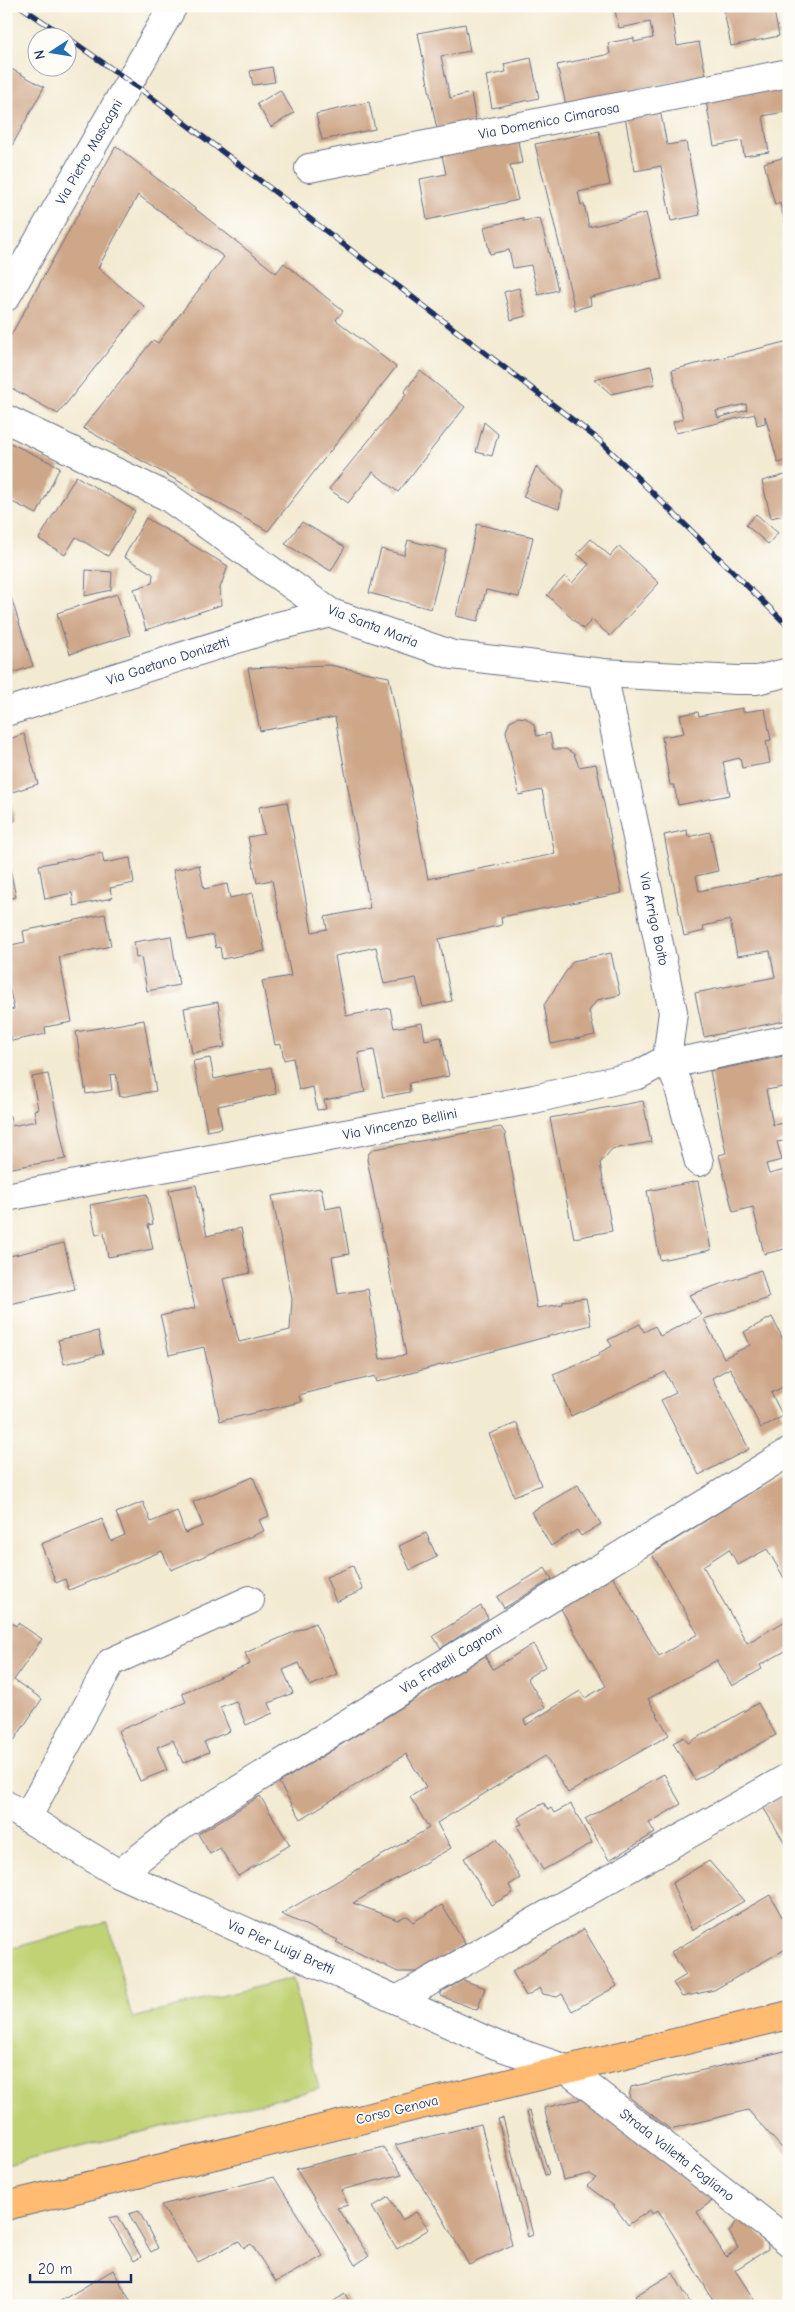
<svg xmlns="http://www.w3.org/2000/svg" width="795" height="2312" viewBox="0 0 795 2312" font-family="'Comic Neue',sans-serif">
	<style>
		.green { fill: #c1d275; stroke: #6e806a }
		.building { fill: #cea688; fill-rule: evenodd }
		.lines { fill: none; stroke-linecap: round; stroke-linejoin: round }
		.minor-casing { stroke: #677087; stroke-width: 30 }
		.major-casing { stroke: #677087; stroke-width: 30 }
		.minor { stroke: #fff; stroke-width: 28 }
		.major { stroke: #febb71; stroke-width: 28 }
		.rail-casing { stroke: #1b2f5e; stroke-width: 5.5 }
		.rail { stroke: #fdfcf7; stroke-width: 4; stroke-dasharray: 11; stroke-linecap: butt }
		.labels { text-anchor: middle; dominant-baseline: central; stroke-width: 4; stroke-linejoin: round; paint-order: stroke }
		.street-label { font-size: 14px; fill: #1b2f5e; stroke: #fdfcf7 }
	</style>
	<rect width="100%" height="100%" fill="#fdfcf7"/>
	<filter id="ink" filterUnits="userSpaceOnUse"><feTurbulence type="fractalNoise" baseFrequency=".02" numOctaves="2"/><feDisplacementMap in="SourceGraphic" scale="10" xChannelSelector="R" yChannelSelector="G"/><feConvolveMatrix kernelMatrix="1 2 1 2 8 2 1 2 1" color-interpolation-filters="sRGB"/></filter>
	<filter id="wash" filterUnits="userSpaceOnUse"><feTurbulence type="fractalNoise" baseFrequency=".0096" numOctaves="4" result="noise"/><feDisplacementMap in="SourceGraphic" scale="20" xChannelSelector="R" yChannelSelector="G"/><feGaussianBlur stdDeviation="1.12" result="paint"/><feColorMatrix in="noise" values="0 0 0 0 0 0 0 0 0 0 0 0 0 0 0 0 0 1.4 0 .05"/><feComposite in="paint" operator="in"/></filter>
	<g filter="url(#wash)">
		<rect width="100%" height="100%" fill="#f3ead2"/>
		<path class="green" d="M108,1922L132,2018L293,1978L319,2089L6,2165V1950Z"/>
		<g id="blocks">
			<g class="building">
				<path d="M614,6H671L677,46L699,42L706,75L566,105L557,65L610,54L608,43L634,38V42L653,38L650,22L619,28Z"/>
				<path d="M723,6H773L779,36L731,46Z"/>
				<path d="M465,24L470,51L441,56L450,98L471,93L476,122L437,130L418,33Z"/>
				<path d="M531,58L539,98L492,108L486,76L506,72L504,64Z"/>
				<path d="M6,66L44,87L6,157Z"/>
				<path d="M272,67L275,82L253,85L250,71Z"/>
				<path d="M789,84V111L763,116L769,152L744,156L742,141L714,146L706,101Z"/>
				<path d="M280,90L294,113L271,127L257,104Z"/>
				<path d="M369,102L375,129L322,140L316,114Z"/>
				<path d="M660,110L667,145L686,142L700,215L671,221L661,166L635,171L625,117Z"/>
				<path d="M599,131L610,185L578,192L581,205L584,204L589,227L646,213L662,279L590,297L591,305L575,310L535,144Z"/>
				<path d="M518,141L522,163L510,165L518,200L427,220L420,179L446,174L442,155Z"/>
				<path d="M116,146L276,273L284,263L343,311L336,320L396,367L268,531L83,428L153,340L158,343L224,257L138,195L98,268L144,306L58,414L6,385V344Z"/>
				<path d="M789,156V234H788L780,203L775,205L764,163Z"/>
				<path d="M523,218V221L540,218L558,290L538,295L531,265L513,268L509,250L490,254L484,227Z"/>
				<path d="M519,288L526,316L511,320L504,292Z"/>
				<path d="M789,341V460L778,463L765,416V423L757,425L755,414L676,433L673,422L683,419L672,370ZM746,404L747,410L718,418L716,411Z"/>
				<path d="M651,366L655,384L611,394L594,379Z"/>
				<path d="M420,371L465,407L398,492L373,472L348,503L329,489L406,395L404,392Z"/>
				<path d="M484,422L498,434L492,456L476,452Z"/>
				<path d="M6,441L60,467L37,514L6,499Z"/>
				<path d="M536,467L563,491L559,509L523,497Z"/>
				<path d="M789,474V514L771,518L762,481Z"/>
				<path d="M76,476L135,511L108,556L76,537L65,555L39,539Z"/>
				<path d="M756,514L778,533L768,544L746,525Z"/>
				<path d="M146,518L228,566L220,588L221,605L146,630L134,589L152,583L153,574L124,557Z"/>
				<path d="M302,522L345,547L331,571L285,544Z"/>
				<path d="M477,524L533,537L519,597L486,590L478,621L456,616Z"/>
				<path d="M591,539L610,556L619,546L659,583L610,636L592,620L583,629L547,595L565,576L572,583L589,564L577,554Z"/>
				<path d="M408,540L446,550L431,609L369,593L381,549L404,555Z"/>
				<path d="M86,570L112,572L111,590L85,596Z"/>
				<path d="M6,582L33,666L6,675Z"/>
				<path d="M117,594L130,635L70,654L57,613Z"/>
				<path d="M329,665L389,677L428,879L555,854L542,790L519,795L506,731L510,721L518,717L526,718L534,725L537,736L550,733L553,749H566L574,754L579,767L596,764L622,893L501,917L502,925L439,939L452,1001L423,1007L416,978L384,984L376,947L335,956L346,1016L390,1008L394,1028L422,1023L425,1040L441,1037L449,1076L409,1083L410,1092L383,1097L374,1050L358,1053L365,1092L324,1100L326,1109L317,1110L313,1087L299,1090L293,1058L284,1060L281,1044L275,1045L262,981L291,976L272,880L257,883L248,837L264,834L259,807L287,802L312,932L327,929L325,917L370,908L335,717L260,731L248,668Z"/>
				<path d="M743,708V712L765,709L771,740L766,741L770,763L742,768L740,758L723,762L730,795L678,805L674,785H670L662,737L684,733L680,715L698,712L699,716Z"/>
				<path d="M24,734L38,784L9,793L15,821L6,823V740Z"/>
				<path d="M687,830L688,837L710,832L718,871L696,876L699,891L789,873V1020L704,1037L695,993L775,977L770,951L737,956L730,920L703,926L704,931L684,936L664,835Z"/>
				<path d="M102,853L104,863L130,858L134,883L110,888L112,898L74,906L72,893L45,899L39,865Z"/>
				<path d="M7,855L16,897L6,899V856Z"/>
				<path d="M199,865L204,889L227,884L230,898L253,893L265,951L222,959L220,947L216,948L213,935L188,940L173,870Z"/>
				<path d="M105,914L111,946L59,957L72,1022L45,1027L46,1034L12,1041L6,1015V1011L14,1009L6,974V946L25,942L23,931Z"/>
				<path d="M171,936L179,985L147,991L141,957L136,958L134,942Z"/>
				<path d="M611,953L620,995L597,1000L589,1011L595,1035L551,1044L544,1005L573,961Z"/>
				<path d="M218,1002L225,1047L192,1053L184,1008Z"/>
				<path d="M144,1020L156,1091L120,1097L116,1074L110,1075L112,1090L86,1094L76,1032Z"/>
				<path d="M789,1055V1086L766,1090L773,1125L789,1122V1140L777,1142L782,1160L766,1164L769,1174L789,1169V1248L764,1254L753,1207L733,1212L719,1155L726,1153L710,1071Z"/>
				<path d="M210,1058L214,1079L271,1067L276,1094L218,1106L222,1128L207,1131L193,1061Z"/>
				<path d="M48,1074L66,1159L6,1169V1114L10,1116L12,1126L36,1121L34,1110L38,1109L32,1077Z"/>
				<path d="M643,1101L651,1142L612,1149L600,1163L612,1231L574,1238L550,1118Z"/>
				<path d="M501,1127L505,1133L537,1308L563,1304V1301L586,1298L591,1325L377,1382L375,1376L299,1395L301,1402L220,1421L204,1347L169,1355L161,1318L160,1316L195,1308L169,1190L196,1185L207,1236L241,1228L250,1273L223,1279L239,1342L290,1330L292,1299L272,1196L321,1188L325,1209L341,1206L349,1254L332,1257L338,1294L368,1289L380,1359L406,1355L367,1159L369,1153L374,1149Z"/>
				<path d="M698,1181L711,1250L660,1260L647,1191Z"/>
				<path d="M147,1194L153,1224L148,1225L153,1249L108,1257L104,1233L96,1235L90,1205Z"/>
				<path d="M64,1243L75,1289L6,1305V1257Z"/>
				<path d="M761,1270L769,1298L704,1319L724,1358L750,1345L744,1332L772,1317L784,1341L789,1339V1384L771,1393L783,1416L761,1428L730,1368L712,1378L749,1449L699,1475L661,1400L676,1393L665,1372L571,1416L553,1374L600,1355L599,1353L612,1346L608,1340L640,1324L644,1332L655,1326L660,1336L701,1315L689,1295Z"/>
				<path d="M98,1331L103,1354L64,1364L58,1340Z"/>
				<path d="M517,1423L541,1485L514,1496L489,1434Z"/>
				<path d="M789,1469V1586L767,1549L738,1565L729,1549L703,1566L747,1643L789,1619V1649L760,1665L762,1669L732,1686L717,1660L648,1699L669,1735L568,1793L545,1756L437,1823L451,1848L353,1903L398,1920L405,1916L409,1917L413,1922L442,1905L465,1944L417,1972H398L336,1942L338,1940L281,1914L429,1828L410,1797L426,1787L406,1754L301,1819L279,1783L485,1656L493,1669L533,1644L546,1666L527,1678L545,1707L524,1720L526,1725L580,1691L585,1698L606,1686L561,1609L613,1577L659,1656L698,1634L652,1554Z"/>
				<path d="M253,1477L269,1516L259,1520L264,1531L171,1570L162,1551L69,1590L65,1579L56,1583L41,1544L102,1519L111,1541L116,1539L125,1535L116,1513L143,1502L151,1522L177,1511L185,1533L203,1526L193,1502Z"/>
				<path d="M578,1485L601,1524L581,1536L577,1530L551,1546L531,1512Z"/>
				<path d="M426,1533L437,1557L410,1570L399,1546Z"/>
				<path d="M353,1566L363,1590L336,1602L326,1577Z"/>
				<path d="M545,1568L552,1579L504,1608L497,1597Z"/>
				<path d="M481,1606L488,1618L441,1648L433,1636Z"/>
				<path d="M6,1619L16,1626L18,1623L42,1639L14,1680L42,1699L13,1742L6,1738Z"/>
				<path d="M315,1623L337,1674L310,1686L299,1663L283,1670L293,1693L269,1703L273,1713L246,1725L236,1701L220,1707L230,1731L204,1742L209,1752L183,1763L173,1740L164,1744L157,1747L167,1770L140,1781L118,1731L186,1702L182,1693L250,1664L245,1653Z"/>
				<path d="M758,1703L776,1735L695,1780L673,1743L684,1737L688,1743Z"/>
				<path d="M664,1774L681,1804L649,1823L655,1833L609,1860L585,1819Z"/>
				<path d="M789,1792V1850L763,1807Z"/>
				<path d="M260,1796L290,1845L238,1876L220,1848L210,1854L198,1834Z"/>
				<path d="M544,1803L548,1810L551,1808L554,1813L571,1804L592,1843L543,1870L517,1826L522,1824L518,1818Z"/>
				<path d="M497,1839L520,1878L509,1885L513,1893L491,1905L464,1858Z"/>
				<path d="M709,1861L744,1901L692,1931L672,1883Z"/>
				<path d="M770,1895L782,1917L789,1916V1947L714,1990L682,1997L673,1983L686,1975L671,1952Z"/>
				<path d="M584,1929L617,1986L572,2011L562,1994L557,1997L543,1994L540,1988L526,1996L512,1971Z"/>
				<path d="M463,1980L485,1988L477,2010L441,1996V1992Z"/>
				<path d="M789,2050V2156L748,2110L670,2129L629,2097L631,2087Z"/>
				<path d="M585,2098L716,2198L697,2212L726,2257L738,2248L729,2232L740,2217L768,2241V2249L735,2270L758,2306H717L658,2210L652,2214L650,2210L628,2225L614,2206L587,2186L596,2178L590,2174L563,2180L544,2108Z"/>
				<path d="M530,2111L540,2145L549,2174L545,2175L527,2112Z"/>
				<path d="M503,2118L533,2235L528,2237L498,2119Z"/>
				<path d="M481,2124L512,2245L469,2265L439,2212L395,2145Z"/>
				<path d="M383,2147L402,2174L341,2190L348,2205L337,2208L369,2256L355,2265L296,2169Z"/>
				<path d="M274,2177L323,2256L276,2282L251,2244L244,2248L239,2241L198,2262L161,2205Z"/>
				<path d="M389,2197L402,2220L416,2212L429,2229L397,2249L372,2207Z"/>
				<path d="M139,2211L158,2248L151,2252L129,2214Z"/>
				<path d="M118,2216L141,2257L134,2261L109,2218Z"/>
				<path d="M113,2270L131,2302L125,2306H52Z"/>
				<path d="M673,2273L692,2306H641L635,2296Z"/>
				<path d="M345,2294L352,2306H326Z"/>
			</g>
		</g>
	</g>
	<g filter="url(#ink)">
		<use href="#blocks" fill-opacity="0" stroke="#677087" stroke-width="1"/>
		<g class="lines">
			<g class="minor-casing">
				<g id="minor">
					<path d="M309,168L789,73"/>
					<path d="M6,297L173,6"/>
					<path d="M6,419L168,497L331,613L453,655L603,673L737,680H757L789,672"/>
					<path d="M603,673L673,1012L667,1059L678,1084L699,1162"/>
					<path d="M6,712L278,626L331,613"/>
					<path d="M6,1197L534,1099L638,1075L667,1059L689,1060L789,1039"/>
					<path d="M6,1805L119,1874L496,2045L566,2069L789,2242"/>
					<path d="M27,1818L111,1662L250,1600"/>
					<path d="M119,1874L183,1824L789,1452"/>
					<path d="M397,2000L789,1777"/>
				</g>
			</g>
			<g class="major-casing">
				<path id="major" d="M6,2206L789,2015"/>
			</g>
			<use href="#minor" class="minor"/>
			<use href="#major" class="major"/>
			<g class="rail-casing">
				<g id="rail">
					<path d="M20,6L67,38"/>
					<path d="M68,38L143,91L599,440L789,627"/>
				</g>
			</g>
			<use href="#rail" class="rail"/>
		</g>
	</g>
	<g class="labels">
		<g class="street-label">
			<text transform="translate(549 121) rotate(-11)">Via Domenico Cimarosa</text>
			<text transform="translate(89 152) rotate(-60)">Via Pietro Mascagni</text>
			<text transform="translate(373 626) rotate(21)">Via Santa Maria</text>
			<text transform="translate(168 661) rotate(-18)">Via Gaetano Donizetti</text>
			<text transform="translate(654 919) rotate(78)">Via Arrigo Boito</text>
			<text transform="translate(400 1124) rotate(-11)">Via Vincenzo Bellini</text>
			<text transform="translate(451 1659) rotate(-32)">Via Fratelli Cagnoni</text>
			<text transform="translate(281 1947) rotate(24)">Via Pier Luigi Bretti</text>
			<text transform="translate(397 2110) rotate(-14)">Corso Genova</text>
			<text transform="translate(677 2155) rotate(38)">Strada Valletta Fogliano</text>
		</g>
	</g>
	<rect width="795" height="2312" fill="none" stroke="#fdfcf7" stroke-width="25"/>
	<g transform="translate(52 52) rotate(258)"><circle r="24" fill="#fdfcf7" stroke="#a3aaba"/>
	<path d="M0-4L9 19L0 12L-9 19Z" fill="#1f6fb2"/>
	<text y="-8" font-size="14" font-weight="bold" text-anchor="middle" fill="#1b2f5e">N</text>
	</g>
	<path d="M30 2274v8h101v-8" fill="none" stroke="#1b2f5e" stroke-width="2.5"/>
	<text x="38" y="2274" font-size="15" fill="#1b2f5e" stroke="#fdfcf7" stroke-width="4" paint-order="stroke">20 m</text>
</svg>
